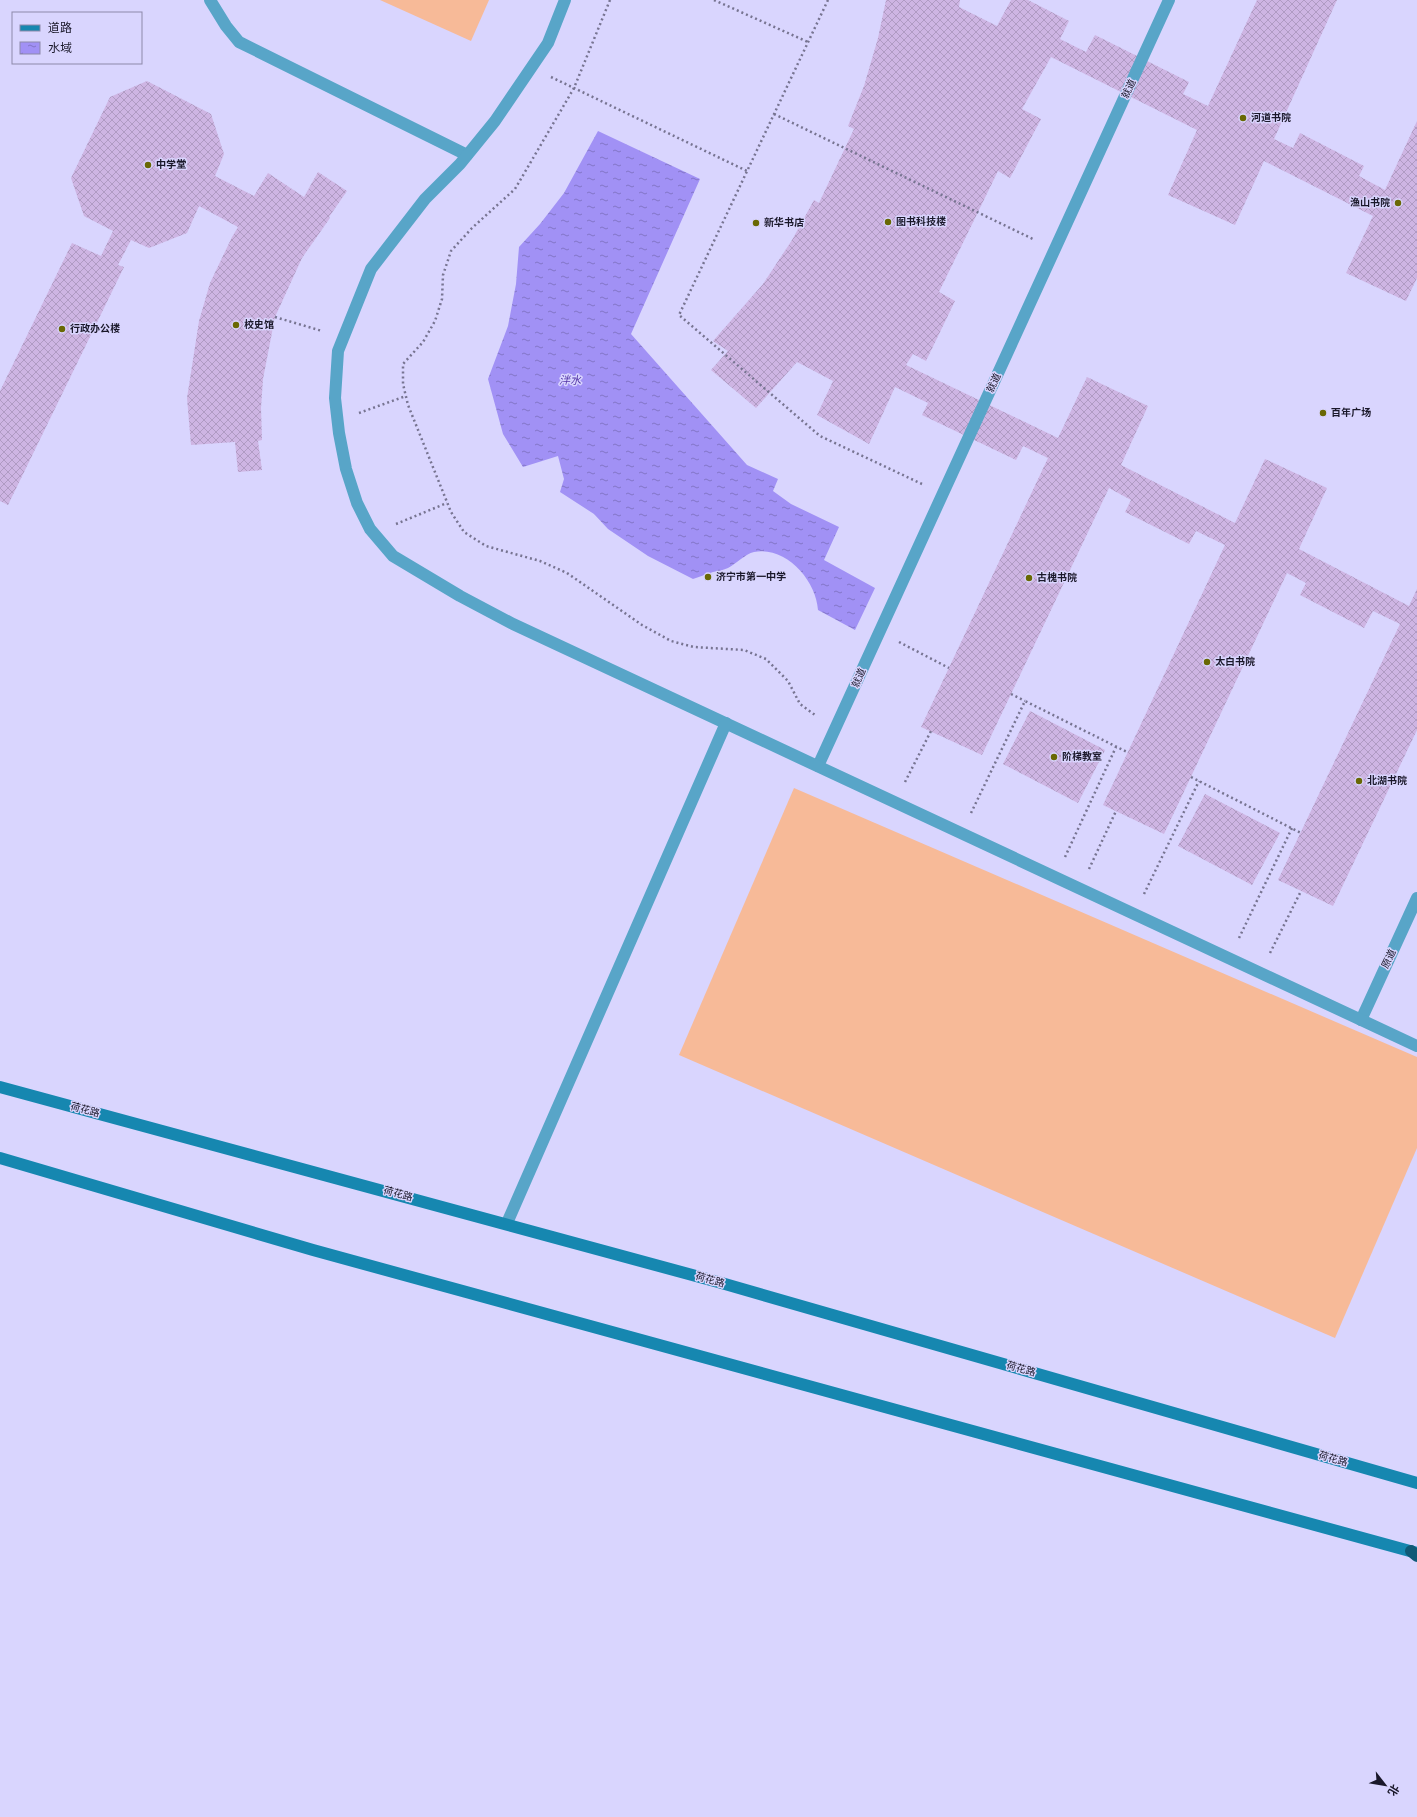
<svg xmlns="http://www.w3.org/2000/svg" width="1417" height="1817" viewBox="0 0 1417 1817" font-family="'Source Sans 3','Noto Sans SC',sans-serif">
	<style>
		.grass { fill: #f7ba98 }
		.water { fill: url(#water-ripples) }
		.building { fill: url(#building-cross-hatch) }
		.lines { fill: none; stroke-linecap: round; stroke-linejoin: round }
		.path { stroke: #777491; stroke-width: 2.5; stroke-dasharray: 2 3; stroke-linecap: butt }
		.lane { stroke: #58a5c8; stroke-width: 12 }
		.street { stroke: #58a5c8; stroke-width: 12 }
		.secondary { stroke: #1687b0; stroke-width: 12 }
		.highway { stroke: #105a76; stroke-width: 12 }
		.poi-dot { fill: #696804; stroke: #d9d5fe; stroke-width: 1.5 }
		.labels { text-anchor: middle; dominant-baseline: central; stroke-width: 3; stroke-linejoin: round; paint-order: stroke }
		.street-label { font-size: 10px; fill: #1a182a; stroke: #d9d5fe }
		.poi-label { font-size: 10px; font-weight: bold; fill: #1a182a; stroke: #d9d5fe; text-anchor: start }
		.water-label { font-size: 11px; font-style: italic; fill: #5335a7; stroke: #d9d5fe }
	</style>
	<defs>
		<pattern id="water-ripples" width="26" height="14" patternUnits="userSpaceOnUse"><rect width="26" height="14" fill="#a191f5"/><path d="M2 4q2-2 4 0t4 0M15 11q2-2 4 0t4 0" fill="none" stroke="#8275c7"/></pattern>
		<pattern id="building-cross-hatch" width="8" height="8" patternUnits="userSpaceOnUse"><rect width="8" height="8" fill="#ceb5e3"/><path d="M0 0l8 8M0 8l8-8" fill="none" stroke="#b09bc3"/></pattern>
	</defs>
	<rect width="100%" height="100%" fill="#d9d5fe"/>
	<g class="grass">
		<path d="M380,0H489L471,41Z"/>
		<path d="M794,788L1417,1057V1148L1335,1338L679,1055Z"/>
	</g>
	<path class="water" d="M598,131L700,179L631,334L747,465L778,479L773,491L791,504L839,527L824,560L875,588L855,630L818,610C816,580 786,546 754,552C745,554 736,564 728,568C724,570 718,571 713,572C706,574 700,577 693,579L648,556L608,529L594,514L560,492L564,479L558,456L523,467L503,434L488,379L508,326L516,284L519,247L540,224L564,193Z"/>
	<g class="building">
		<path d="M886,0H960L959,7L997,26L1011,0H1028L1069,21L1060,39L1086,52L1095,35L1189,82L1183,94L1208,106L1257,0H1337L1274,139L1293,148L1300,133L1364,166L1359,176L1385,190L1417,121V278L1406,301L1346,273L1373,216L1264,161L1235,225L1168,195L1197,130L1051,57L1022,109L1041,119L1010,178L998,171L939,292L955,301L926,361L913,354L906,365L1058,438L1087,377L1148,406L1121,465L1235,523L1265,459L1327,488L1299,549L1409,606L1417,589V730L1333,906L1278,880L1400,624L1373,611L1364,628L1300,595L1306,583L1287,573L1164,834L1103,805L1225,545L1196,531L1189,544L1125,512L1131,500L1109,488L982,755L921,727L1048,458L1023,446L1016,460L922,415L928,403L895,387L869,444L817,415L833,381L797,362L756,408L711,370L728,351L713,341L763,284L792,240L814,200L819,203L854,129L848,126L864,86L878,38Z"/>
		<path d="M147,81L211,114L224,154L215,176L254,196L268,173L304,197L318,172L347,191L329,217L330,218L302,258L275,317L263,379L261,408L262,440L258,441L262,470L238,472L235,442L191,445L187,398L199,321L210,283L232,237L238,227L199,206L187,233L149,248L131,240L118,265L124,267L8,505L0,501V391L72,243L101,256L113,231L84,216L71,178L110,97Z"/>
		<path d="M1030,711L1105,750L1078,803L1003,764Z"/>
		<path d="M1205,794L1280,833L1252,885L1178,846Z"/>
	</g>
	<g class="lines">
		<g class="path">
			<path d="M610,0L574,88L515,189L472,228L451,251L443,275L442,299L435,321L423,342L403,364V384L408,405L451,512L464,532L486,546L540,561L567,573L642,625L671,641L694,647L744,650L766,659L788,681L800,704L815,715"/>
			<path d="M714,0L808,42"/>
			<path d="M828,0L679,315L820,436L922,484"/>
			<path d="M551,77L747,171"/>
			<path d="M774,114L1035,240"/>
			<path d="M275,317L322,331"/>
			<path d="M359,413L406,396"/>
			<path d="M396,524L447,503"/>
			<path d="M899,642L949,668"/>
			<path d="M1011,694L1025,701"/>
			<path d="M1191,777L1301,833"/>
			<path d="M905,782L931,731"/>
			<path d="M971,813L1025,701L1127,752"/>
			<path d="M1065,857L1116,747"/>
			<path d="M1089,869L1116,811"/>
			<path d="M1144,894L1199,781"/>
			<path d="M1239,938L1292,828"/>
			<path d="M1270,953L1301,891"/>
		</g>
		<g class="lane">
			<path d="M210,0L226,26L239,42L467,155"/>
			<path d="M818,766L1169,0"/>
			<path d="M1361,1020L1417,898"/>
		</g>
		<g class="street">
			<path d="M565,0L548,43L495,121L460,164L425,199L371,269L338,351L335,398L339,433L346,469L357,503L370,529L393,556L460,596L513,624L1417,1046"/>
			<path d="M507,1223L726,723"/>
		</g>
		<g class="secondary">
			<path d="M0,1087L718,1282L1417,1483"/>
			<path d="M0,1158L313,1250L1417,1553"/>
		</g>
		<path class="highway" d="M1411,1551L1417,1556"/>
	</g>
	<g class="poi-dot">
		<circle cx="1243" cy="118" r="4"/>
		<circle cx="148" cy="165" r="4"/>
		<circle cx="1398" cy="203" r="4"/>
		<circle cx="888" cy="222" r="4"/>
		<circle cx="756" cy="223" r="4"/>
		<circle cx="236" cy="325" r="4"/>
		<circle cx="62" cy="329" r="4"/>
		<circle cx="1323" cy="413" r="4"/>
		<circle cx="708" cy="577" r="4"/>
		<circle cx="1029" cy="578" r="4"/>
		<circle cx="1207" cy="662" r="4"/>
		<circle cx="1054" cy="757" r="4"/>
		<circle cx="1359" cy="781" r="4"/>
	</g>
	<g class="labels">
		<g class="street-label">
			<text transform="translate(1129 89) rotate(-65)">就道</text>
			<text transform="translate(994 383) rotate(-65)">就道</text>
			<text transform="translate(859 678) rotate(-66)">就道</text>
			<text transform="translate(1389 959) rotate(-65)">原道</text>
			<text transform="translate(85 1110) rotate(15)">荷花路</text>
			<text transform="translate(398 1194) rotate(15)">荷花路</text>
			<text transform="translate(710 1280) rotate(16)">荷花路</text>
			<text transform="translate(1021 1369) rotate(16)">荷花路</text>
			<text transform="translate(1333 1459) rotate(16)">荷花路</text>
		</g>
		<g class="poi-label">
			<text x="1251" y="118">河道书院</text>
			<text x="156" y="165">中学堂</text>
			<text x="1390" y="203" text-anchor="end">渔山书院</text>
			<text x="896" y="222">图书科技楼</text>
			<text x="764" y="223">新华书店</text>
			<text x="244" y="325">校史馆</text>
			<text x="70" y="329">行政办公楼</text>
			<text x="1331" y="413">百年广场</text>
			<text x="716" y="577">济宁市第一中学</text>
			<text x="1037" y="578">古槐书院</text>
			<text x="1215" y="662">太白书院</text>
			<text x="1062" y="757">阶梯教室</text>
			<text x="1367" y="781">北湖书院</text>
		</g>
		<g class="water-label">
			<text x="570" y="380">泮水</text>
		</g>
	</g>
	<rect x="12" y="12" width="130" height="52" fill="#d9d5fe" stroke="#8d89a9"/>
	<rect x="20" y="25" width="20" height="6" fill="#1687b0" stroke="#8d89a9"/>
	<text x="48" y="32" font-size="12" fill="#1a182a">道路</text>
	<rect x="20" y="42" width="20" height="12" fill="url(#water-ripples)" stroke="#8d89a9"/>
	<text x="48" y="52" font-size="12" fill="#1a182a">水域</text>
	<g transform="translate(1385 1785) rotate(121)" stroke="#d9d5fe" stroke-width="3" paint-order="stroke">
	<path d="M0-3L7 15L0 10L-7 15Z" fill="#1a182a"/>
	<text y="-6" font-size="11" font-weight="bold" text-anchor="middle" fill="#1a182a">北</text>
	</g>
</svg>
